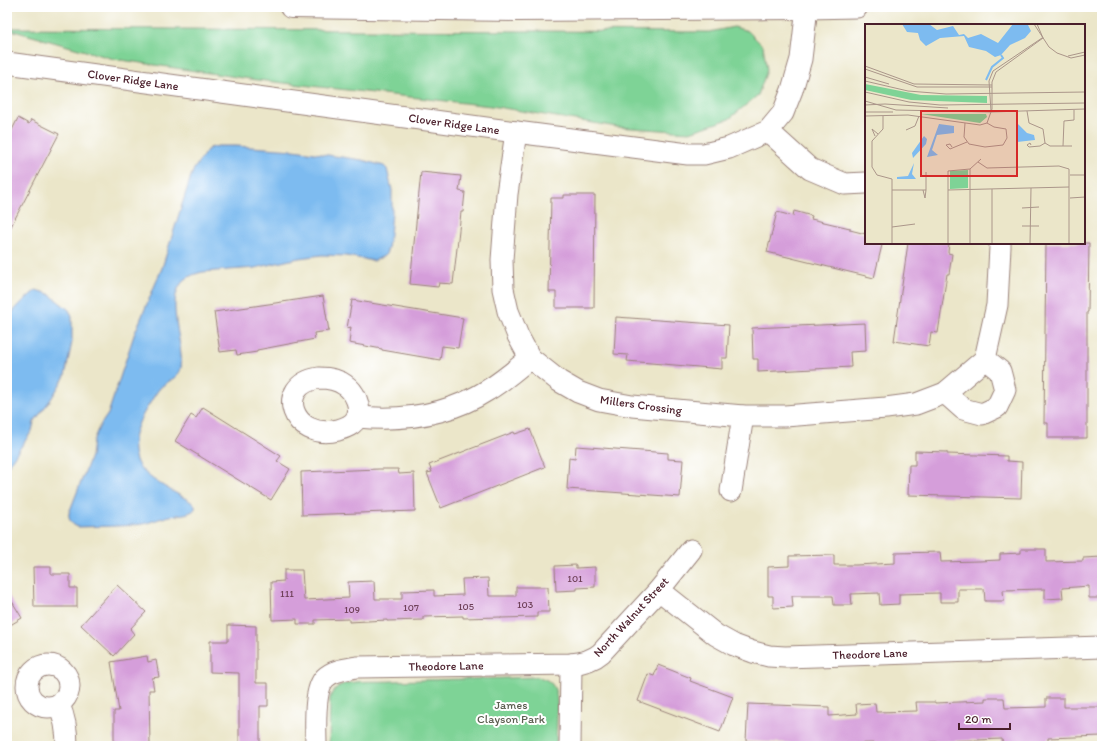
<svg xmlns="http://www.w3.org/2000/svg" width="1109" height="753" viewBox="0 0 1109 753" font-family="Itim,sans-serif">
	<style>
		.green { fill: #7ed396; stroke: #647960 }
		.water { fill: #7dbbf0; stroke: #646d8e }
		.building { fill: #d59eda }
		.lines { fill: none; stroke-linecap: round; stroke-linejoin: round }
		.minor-casing { stroke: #9a827a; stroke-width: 23 }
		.highway-casing { stroke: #9a827a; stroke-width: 24 }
		.minor { stroke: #fff; stroke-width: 21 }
		.highway { stroke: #fff; stroke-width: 22 }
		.labels { text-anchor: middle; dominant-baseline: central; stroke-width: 4; stroke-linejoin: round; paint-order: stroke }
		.number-label { font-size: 10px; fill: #6d3f57 }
		.street-label { font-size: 12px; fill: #4a1f2b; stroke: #fff }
		.park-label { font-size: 12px; fill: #5c5e50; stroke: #fff }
		.inset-river { fill: none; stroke: #7dbbf0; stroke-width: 2 }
		.inset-road { fill: none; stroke: #ab968a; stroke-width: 1 }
		.view { fill: #d62828; fill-opacity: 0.15; stroke: #d62828; stroke-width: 2 }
		.inset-edge { fill: none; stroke: #4a1f2b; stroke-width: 2 }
	</style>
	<rect width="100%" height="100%" fill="#fff"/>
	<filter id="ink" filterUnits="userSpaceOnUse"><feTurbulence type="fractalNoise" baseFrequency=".025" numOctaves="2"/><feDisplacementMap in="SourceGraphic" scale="8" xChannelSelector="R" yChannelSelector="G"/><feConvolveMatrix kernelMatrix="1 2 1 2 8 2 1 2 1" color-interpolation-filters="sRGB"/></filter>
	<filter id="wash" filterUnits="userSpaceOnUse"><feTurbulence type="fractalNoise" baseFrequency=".012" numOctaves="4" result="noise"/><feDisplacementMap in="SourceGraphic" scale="16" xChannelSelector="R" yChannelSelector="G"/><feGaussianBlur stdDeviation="0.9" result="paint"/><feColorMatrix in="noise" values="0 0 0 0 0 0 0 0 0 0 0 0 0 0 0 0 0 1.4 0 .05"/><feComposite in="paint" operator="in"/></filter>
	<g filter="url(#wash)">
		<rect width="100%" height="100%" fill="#ebe6c9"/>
		<g class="green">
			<path d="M734,27L748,31L763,46L767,70L758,95L729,119L690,132L617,127L491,106L257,80L114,59L7,29V28L709,32Z"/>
			<path d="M537,677C560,680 557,700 557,717C557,727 556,736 556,746H329L330,698C332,691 337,686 344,684C358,680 379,682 393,681C441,679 489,679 537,677Z"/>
		</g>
		<g class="water">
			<path d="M218,146H236L294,150L362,160L384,166L387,169L392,190V212L390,236L388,248L386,254L384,256L374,261L346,256L322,255L299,258L255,268L203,272C154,281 185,336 181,368C179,378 167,381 160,388C156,393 153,398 150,403C139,420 129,439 136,460C142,478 176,492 193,503C203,514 175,515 170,516C160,518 152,522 143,524C122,527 99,526 78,527C72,525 68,520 69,513L91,456L93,441L99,427L108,414L134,335L162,268L191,176L194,169L207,150L210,148Z"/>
			<path d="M36,290L49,294L69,310L72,317V342L65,376L51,399L34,422L32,431L7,467V318L22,302Z"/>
		</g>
		<g id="blocks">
			<g class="building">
				<path d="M18,118L29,124L31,120L59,134L7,234V140Z"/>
				<path d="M421,172L461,176L459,191L465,192L463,212H461L453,284L439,283L438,287L410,284Z"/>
				<path d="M564,195H595L594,308H556V292H549L551,198H564Z"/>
				<path d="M794,211L812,216L811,219L850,228V230L866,234V243H875L882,245L874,278L767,252L777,212L793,216Z"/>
				<path d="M908,243H949L948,253L952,254L949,274H947L938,333L931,332L929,346L894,341Z"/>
				<path d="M1046,243H1089L1088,312H1087V438H1048V423H1044Z"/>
				<path d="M323,296L329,331L314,333L315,339L257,350V352L237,355L236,350L220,352L214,312Z"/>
				<path d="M352,300L463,318L458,348L442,346L440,360L382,350V349L349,343L351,327L347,328Z"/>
				<path d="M616,317L729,325L727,358H722V369L627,361L628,355L614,354Z"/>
				<path d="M865,323L866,351L850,352L851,367L758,372V359H753L752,328Z"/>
				<path d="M203,407L281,456L277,461L290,469L271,500L175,441L191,415L196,418Z"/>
				<path d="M530,429L545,467L441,508L427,473L432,472L429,465L514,432L515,434Z"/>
				<path d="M576,446L668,453V459L683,460L680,497L567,489L569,458L575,459Z"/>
				<path d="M915,451L947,452V454L1007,456V461L1022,462L1021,498L908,495L909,465H915Z"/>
				<path d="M379,469H398L399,474L414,473L415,511L302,515L301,472Z"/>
				<path d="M1021,549H1046V562L1083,561V558L1102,557V598H1089V586L1062,588L1063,598L1045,599V589L1003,590L1004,601H985L984,589H958V602H940V593L899,594V604L880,605L879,593L851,594L852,605H834L833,596H792L793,607L773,608V596H768V567L789,566V556L834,555V565H856L895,563V553L940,552L941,562L979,561L1000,560V554L1021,553Z"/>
				<path d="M576,565V568L595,567V587L577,588V590L556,591L555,566Z"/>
				<path d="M33,567H51V574H70V588H77V607H34Z"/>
				<path d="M284,570H302L304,600L349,598L348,582L374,581L375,599H402V591L434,590V596L463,595L462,579L488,578L489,596H516V587H548L549,612H537V617L501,618V617L463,618V616L423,617V620L387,621V620L349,622V619L315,620V624H297V619L272,620L271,582L284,581Z"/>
				<path d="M117,585L146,612L130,629L134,634L114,656L81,625Z"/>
				<path d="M7,593L22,618L7,627Z"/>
				<path d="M228,625L256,626V683H268V706H260V746H239V673L210,672V641H228Z"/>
				<path d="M147,656L148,662L156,660L159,677L152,678L154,690H149L150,745H114V711H119L111,662Z"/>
				<path d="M658,665L691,678L690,681L733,697L720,732L638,701L648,674L654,676Z"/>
				<path d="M985,698H1004L1005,708L1046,707V698H1064V707H1102V736L1048,738V746H1003L1002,739L930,742V746H875V743L833,744L832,746H789L790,743L746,741L748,704L829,707V716L857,714L856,704L875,703L876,712L917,711L916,702H935V703L985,701Z"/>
			</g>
		</g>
	</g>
	<g filter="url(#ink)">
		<use href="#blocks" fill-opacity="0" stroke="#9a827a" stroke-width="1"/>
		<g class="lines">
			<g class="minor-casing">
				<g id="minor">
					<path d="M807,8L857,7"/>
					<path d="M7,63L516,132L688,154H704L729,148L768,131L783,113L792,90L801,59L807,7"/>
					<path d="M768,131L810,169L845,184L866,183"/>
					<path d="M516,132L507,194L502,260L503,289L508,311L518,336L530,358L559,381L578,392L599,400L632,406L743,416H785L886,408L916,404L945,393L985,359L997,305L1000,247V243"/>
					<path d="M319,378C328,378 337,379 345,385C354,391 362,406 357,417C354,425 345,428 338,430C292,442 273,385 319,378Z"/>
					<path d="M945,393L963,409L982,414L997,407L1005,390L1000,371L985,359"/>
					<path d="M358,417C403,421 449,415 488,390C503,381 517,369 530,358"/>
					<path d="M731,491L743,416"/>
					<path d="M659,590L716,635L734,645L753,652L769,656L785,657L1102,647"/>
					<circle cx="48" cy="686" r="21"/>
					<path d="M59,705C65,718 67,731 67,746"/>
					<path d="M316,746C316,729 313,690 325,678C333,670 346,669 357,667L571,664C581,663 592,661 601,653L659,590L691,550"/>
					<path d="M570,746L571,664"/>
				</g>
			</g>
			<g class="highway-casing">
				<path id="highway" d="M291,7L517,10L807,8"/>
			</g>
			<use href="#minor" class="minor"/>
			<use href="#highway" class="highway"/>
		</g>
	</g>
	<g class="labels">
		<g class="number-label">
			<text x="575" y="578">101</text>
			<text x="287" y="593">111</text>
			<text x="525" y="604">103</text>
			<text x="466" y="606">105</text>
			<text x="411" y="607">107</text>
			<text x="352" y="609">109</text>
		</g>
		<g class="street-label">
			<text transform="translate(133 80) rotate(8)">Clover Ridge Lane</text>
			<text transform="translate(454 124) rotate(8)">Clover Ridge Lane</text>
			<text transform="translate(641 405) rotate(8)">Millers Crossing</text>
			<text transform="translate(631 617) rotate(-47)">North Walnut Street</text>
			<text transform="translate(870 654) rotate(-2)">Theodore Lane</text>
			<text transform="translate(446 666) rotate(-1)">Theodore Lane</text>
		</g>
		<g class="park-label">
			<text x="511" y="705">James<tspan x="511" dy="14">Clayson Park</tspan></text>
		</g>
	</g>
	<g transform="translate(865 24)">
		<rect width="220" height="220" fill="#ebe6c9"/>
		<path d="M0,60L56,71L122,72V79L46,76L0,66ZM56,90H121L122,93L115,99ZM103,146V164L85,165V147Z" fill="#7ed396"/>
		<path d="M37,0H64L72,6L88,2L94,11L99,10L103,14L116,10L133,19L148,0L163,1L166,7L160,14L145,21L136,31L130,33L121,27L104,23L99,12L75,14L61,22L55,16L53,9L42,8ZM152,99L162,109L169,111L170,116L152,118ZM74,100L89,102V109L72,111L67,126L73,131L62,133ZM59,112L62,115L61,120L48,134L47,129ZM49,139L47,150L51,155H32V153L43,152Z" fill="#7dbbf0"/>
		<path class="inset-river" d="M121,56L127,43L138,34L136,31"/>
		<path class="inset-road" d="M169,0L184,23L192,29L206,34L220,31M172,0L178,14M203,32L220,28M0,42L49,60L127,61M0,45L52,63H127M0,53L24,60M0,57L43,67L81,70L220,68M0,68L44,78L75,81L220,79M0,77L31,86L126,88M0,81L20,80L83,84M126,87L124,57L128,47L177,14M162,87L164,99L178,105L180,119M0,88H28M126,88L220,85M0,92L43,91L115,101L122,99L127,85V58L131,48L178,14M18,92V105L7,117V143L12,151L27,155V220M100,99L99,113L104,120L120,123L138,121L142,114L141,105L129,103L122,99M41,106L50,102L54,92M10,112L7,105L13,110M180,119L185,122H207M166,121L165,119L162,121L164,123L175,122L180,119M198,122L199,97L209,96V86M87,123L85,120L81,121L85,125L102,118M113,138L122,144L194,142L204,145V220M105,145L116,135M205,151H220M27,166H61V148M58,166L60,174L61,166M83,166L204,163M205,174L220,173M157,184L174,183M157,202H174M27,203L50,200M83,220V147L105,145M105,220V145M127,220V165M165,220L166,164"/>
		<path class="view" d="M56,87H152V152H56Z"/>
		<rect width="220" height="220" class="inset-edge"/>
	</g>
	<rect width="1109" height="753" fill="none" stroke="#fff" stroke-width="24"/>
	<path d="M959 723v6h51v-6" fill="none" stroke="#4a1f2b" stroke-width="2"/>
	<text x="965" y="723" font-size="12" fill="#4a1f2b" stroke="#ffffff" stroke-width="3" paint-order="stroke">20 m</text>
</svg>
